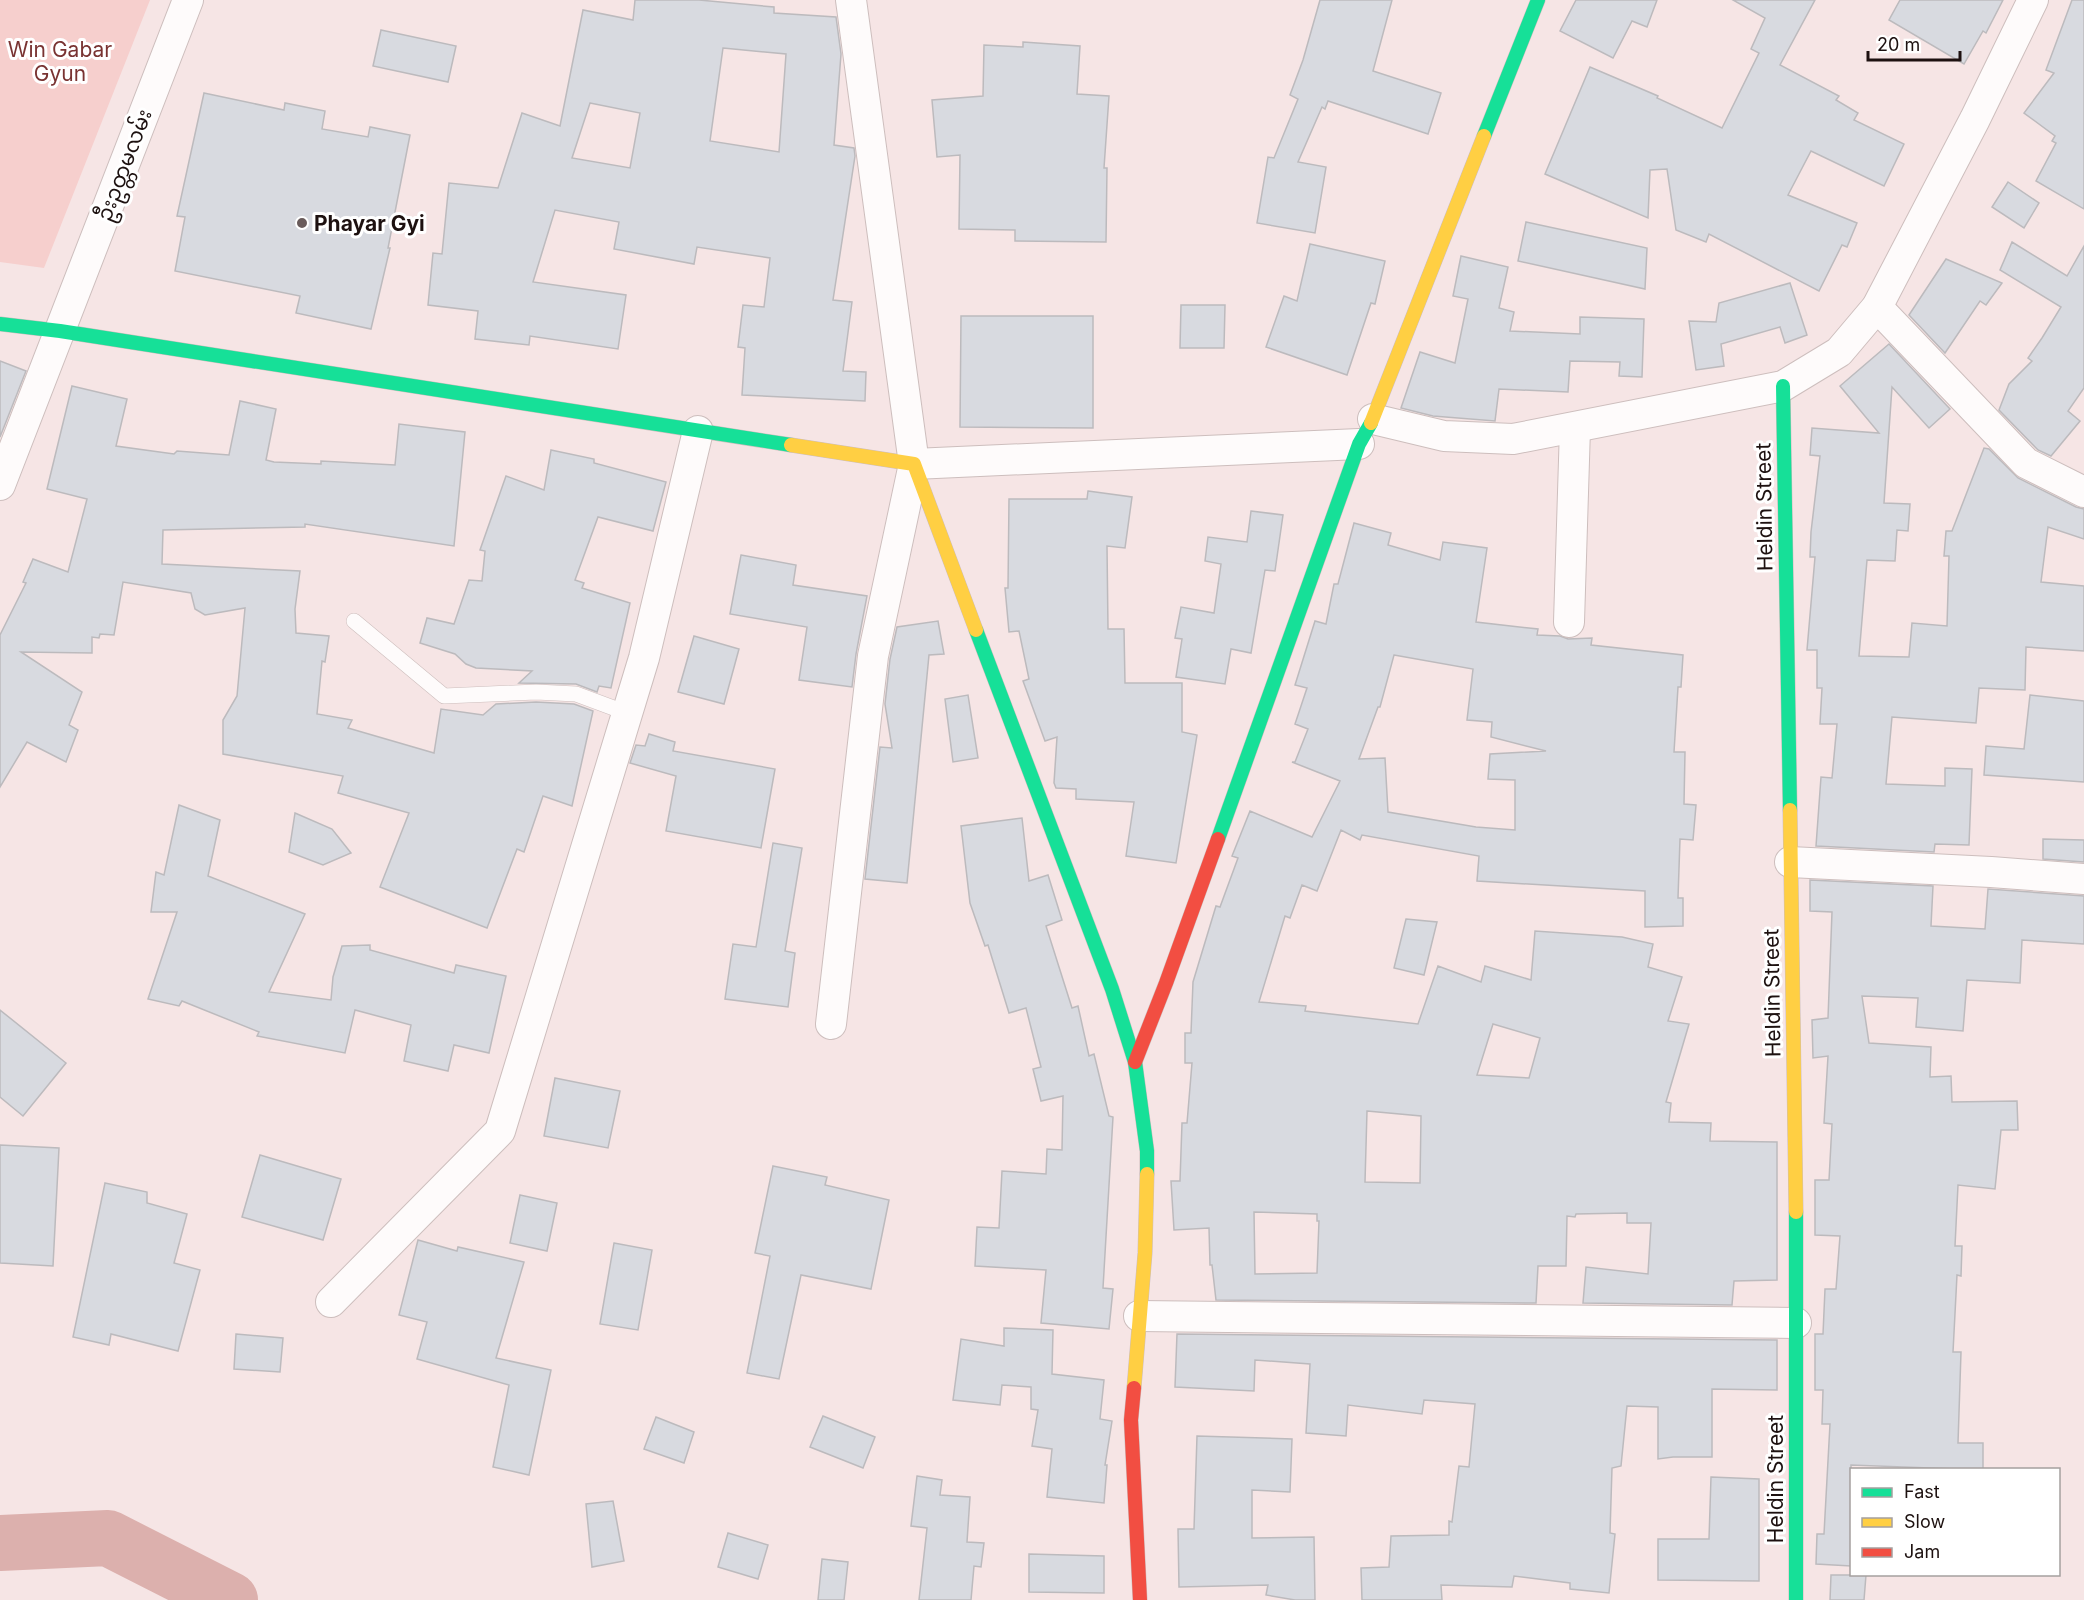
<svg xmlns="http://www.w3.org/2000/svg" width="2084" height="1600" viewBox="0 0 2084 1600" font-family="Inter,'Noto Sans Myanmar',sans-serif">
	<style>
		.green { fill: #f6cfcd }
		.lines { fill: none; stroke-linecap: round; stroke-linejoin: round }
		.river { stroke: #dcb0ad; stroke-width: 56 }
		.building { fill: #d8dae0; stroke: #bcbabd; stroke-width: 1.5; fill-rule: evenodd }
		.lane-casing { stroke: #cdbebd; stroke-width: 16 }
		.street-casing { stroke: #cdbebd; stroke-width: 32 }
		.fast-casing { stroke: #cdbebd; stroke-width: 15 }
		.slow-casing { stroke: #cdbebd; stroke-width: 15 }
		.jam-casing { stroke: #cdbebd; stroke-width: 15 }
		.lane { stroke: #fefbfb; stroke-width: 15 }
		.street { stroke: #fefbfb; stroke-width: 30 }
		.fast { stroke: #16e098; stroke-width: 14 }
		.slow { stroke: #ffcf43; stroke-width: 14 }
		.jam { stroke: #f24e42; stroke-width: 14 }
		.poi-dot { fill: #695b5b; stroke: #fff; stroke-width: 2 }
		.labels { text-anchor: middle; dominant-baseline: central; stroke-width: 6; stroke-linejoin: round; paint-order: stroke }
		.park-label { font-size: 21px; fill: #793332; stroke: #fff }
		.street-label { font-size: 21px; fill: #1d1110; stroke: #fff }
		.poi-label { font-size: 21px; font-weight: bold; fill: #1d1110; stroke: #fff; text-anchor: start }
	</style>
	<rect width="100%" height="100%" fill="#f6e5e5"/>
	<path class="green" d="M0,0H150L44,268L0,262Z"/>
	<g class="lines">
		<path class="river" d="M0,1543L108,1538L230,1600"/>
	</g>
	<g class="building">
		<path d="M635,0H699L774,7V13L836,17L841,54L834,145L854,148L855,156L833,300L852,302L843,371L866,372L865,401L742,395L745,348L738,347L743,305L764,307L770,258L697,247L694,264L614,249L619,222L555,210L533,282L626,295L618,349L530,336L529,345L475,339L478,311L428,305L433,253L442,254L449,183L498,188L522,113L560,126L583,10L633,20ZM723,48L786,54L779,152L710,141ZM590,103L640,113L630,168L572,158Z"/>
		<path d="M1320,0H1392L1373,71L1441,93L1428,134L1328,101L1325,109L1322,107L1298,162L1326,167L1315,233L1257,223L1268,157L1274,158L1298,99L1290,95L1303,60Z"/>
		<path d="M1576,0H1657L1647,27L1632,21L1613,58L1560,31Z"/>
		<path d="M1733,0H1815L1780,65L1839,96L1836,100L1858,113L1854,120L1904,144L1884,186L1811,151L1788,195L1857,223L1847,247L1842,245L1819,291L1709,234L1706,242L1676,230L1667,169L1650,170L1648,218L1545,174L1590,67L1658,96L1657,98L1722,128L1759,53L1751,49L1765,18Z"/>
		<path d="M1900,0H2003L1986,33L1983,31L1964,64L1889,20Z"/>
		<path d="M2072,0H2084V209L2036,181L2056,143L2052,141L2055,136L2024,113L2054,73L2046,70Z"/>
		<path d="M381,30L456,46L448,82L373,66Z"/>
		<path d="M1023,42L1080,46L1077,94L1109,96L1104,168H1107L1106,242L1015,241V230L959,229L960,155L937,157L932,100L983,96L984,45L1023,47Z"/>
		<path d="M204,93L284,110L285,103L325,111L322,129L368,137L370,127L410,135L388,248H390L371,329L296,313L300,296L175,271L185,217L177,216Z"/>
		<path d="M2008,182L2039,203L2024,228L1992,207Z"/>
		<path d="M1526,222L1647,248L1645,289L1518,261Z"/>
		<path d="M2012,242L2067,276L2084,246V388L2068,411L2080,421L2051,456L2038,450L1999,410L2009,384L2032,361L2028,358L2042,338L2061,307L2000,270Z"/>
		<path d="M1310,244L1385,261L1375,304L1371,303L1347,375L1266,347L1284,296L1297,301Z"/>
		<path d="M1461,256L1508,267L1499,308L1514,312L1510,331L1580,334V317L1644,319L1642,377L1619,376L1620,362L1570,361L1568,392L1499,389L1495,421L1433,416L1401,408L1420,352L1455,363L1468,299L1453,296Z"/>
		<path d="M1946,259L2002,283L1986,305L1980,301L1945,353L1909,315Z"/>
		<path d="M1790,283L1807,335L1785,343L1780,327L1721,344L1724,366L1696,370L1689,321L1716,322L1719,303Z"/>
		<path d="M1181,305H1225L1224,348H1180Z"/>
		<path d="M961,316H1093V428L960,427Z"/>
		<path d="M1889,344L1950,409L1929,428L1892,387L1884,503L1910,504L1908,531L1897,530L1895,561L1867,560L1859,656L1909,657L1912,623L1947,626L1949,556H1944L1946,531H1952L1984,448L1989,449L2018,478L2076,507L2084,509V539L2048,527L2041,582L2084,586V651L2026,647L2025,690L1979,688L1976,723L1892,717L1886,784L1945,786V768L1972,769L1969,845L1935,844L1934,852L1816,846L1821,777L1832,778L1837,724H1820L1822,688H1817V650H1807L1815,557H1810L1811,532L1820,456L1810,455L1812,428L1879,433L1840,386Z"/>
		<path d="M0,361L26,371L0,437Z"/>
		<path d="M72,386L127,399L116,446L174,454L177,451L229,455L240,401L276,409L266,460L274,462L321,464V461L395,465L399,424L465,432L454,546L305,524V527L163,530L162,564L300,571L295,609L296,633L329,636L325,662L322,661L317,714L352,720L348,728L434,753L441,709L483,715L496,704L536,702L574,704L593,711L572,806L543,796L524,852L517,849L487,928L380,887L409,813L338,793L343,776L223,754V720L237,696L245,608L205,615L195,609L191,593L123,582L114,635L100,634L99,638L92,637V653L21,652L82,692L69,725L78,730L66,762L27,742L0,787V635L26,583L23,582L33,559L68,572L87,499L47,489Z"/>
		<path d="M551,450L594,459V463L666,482L653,531L598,517L575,580L584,583L582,588L630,603L611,688L599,686L597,692L576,684L519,683L532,671L476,668L466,664L455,654L420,643L427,618L454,624L469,580L482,581L485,551L480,550L506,476L544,490Z"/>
		<path d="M1088,491L1132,497L1125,548L1107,546L1108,629H1124L1125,683H1182V732L1197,735L1176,863L1126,856L1134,802L1076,799V789L1056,788L1054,783L1057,737L1045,741L1023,681L1029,679L1019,631L1009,632L1005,588H1008L1009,499H1087Z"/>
		<path d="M1251,511L1283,515L1275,571L1265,570L1251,653L1231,649L1225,684L1176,677L1182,639L1175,638L1181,607L1214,613L1221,564L1205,561L1208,537L1247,542Z"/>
		<path d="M1354,523L1391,533L1388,545L1440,560L1443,542L1487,548L1476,622L1538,629L1537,635L1560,636L1568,639L1592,638L1591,645L1683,655L1681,687H1678L1674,752H1685L1684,804L1696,805L1693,840L1680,839L1678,898H1683V926L1645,927V891L1477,881L1479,856L1362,835L1360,840L1341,830L1317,891L1302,885L1290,918L1285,916L1259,1002L1306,1006L1305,1011L1418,1024L1438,966L1481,982L1485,966L1531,980L1535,931L1622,937L1653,944L1648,967L1682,977L1668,1021L1689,1024L1666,1102L1671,1103L1669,1122L1711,1123L1710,1141L1777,1142V1280L1734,1281L1732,1305L1583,1303L1586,1267L1648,1274L1651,1223H1627V1213L1576,1214L1575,1217L1567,1216L1566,1266H1538L1536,1303L1216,1300L1212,1265H1210L1209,1228L1174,1230L1171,1181H1180L1182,1123H1187L1192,1063H1185V1033H1191L1193,982L1216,906L1220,907L1238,858L1232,856L1250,811L1312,837L1340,781L1292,762H1295L1308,729L1295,724L1307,688L1295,685L1315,621L1326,624L1334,584H1338ZM1394,655L1473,669L1467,720L1492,722L1491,737L1546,751L1490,754L1488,779L1515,780V830L1476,827L1388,812L1385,758L1359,759L1378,707H1380ZM1493,1024L1540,1038L1529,1078L1477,1075ZM1367,1111L1421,1116L1420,1183L1365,1182ZM1254,1212L1317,1214V1221H1319L1317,1273L1255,1274Z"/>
		<path d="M741,555L796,565L793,585L867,596L856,654L852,687L799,680L807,627L730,614Z"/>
		<path d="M938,621L944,654L929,655L907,883L865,879L880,747L892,748L885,704L890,659L897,627Z"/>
		<path d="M694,636L739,649L724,704L678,692Z"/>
		<path d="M968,695L978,758L953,762L945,699Z"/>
		<path d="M2030,695L2084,701V782L1984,775L1986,746L2024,749Z"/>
		<path d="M649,734L675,742L673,751L775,769L761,848L666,831L676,776L630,763L636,745L645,746Z"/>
		<path d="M179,805L220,820L208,876L305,914L269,992L331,1000L333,977L342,946L370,945V950L454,973L456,965L506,976L489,1053L454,1045L448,1071L404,1061L411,1025L355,1010L345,1053L257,1036L259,1032L182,1001L179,1006L148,999L177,912H151L156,872L164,875Z"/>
		<path d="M295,813L332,829L351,853L323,865L289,852Z"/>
		<path d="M1022,818L1029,881L1048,875L1062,920L1046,926L1072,1008L1078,1006L1089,1056L1094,1054L1109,1116L1113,1117L1103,1288L1113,1289L1109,1329L1041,1323L1046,1270L975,1266L977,1227L999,1228L1002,1171L1046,1174L1047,1149L1062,1150L1063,1096L1041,1101L1033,1069L1041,1067L1026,1008L1009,1013L988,945L985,946L970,903L961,826Z"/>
		<path d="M2043,839L2084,840V862L2043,859Z"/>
		<path d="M773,843L802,848L785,951L795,953L788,1007L725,999L733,944L756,947Z"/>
		<path d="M1810,880L1933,886L1931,926L1985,929L1988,889L2084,896V944L2022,940L2020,983L1967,980L1963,1031L1916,1027L1918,998L1862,996L1869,1043L1931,1047L1930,1077L1951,1076L1952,1102L2017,1101L2018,1130H2001L1995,1189L1958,1185L1955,1246H1962L1961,1276L1957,1275L1953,1352H1961L1958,1443H1983V1470L1851,1465V1566L1816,1564L1817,1534H1824L1830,1424H1822L1823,1390H1815V1334H1823L1825,1289H1836L1840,1236L1815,1235V1180H1829L1832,1124L1824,1123L1828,1056L1813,1058L1812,1020L1828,1018L1832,912L1810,911Z"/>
		<path d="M1406,919L1437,922L1424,975L1394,968Z"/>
		<path d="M0,1010L66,1063L23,1116L0,1097Z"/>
		<path d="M555,1078L620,1091L608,1148L544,1136Z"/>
		<path d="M0,1145L59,1148L53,1266L0,1263Z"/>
		<path d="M260,1155L341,1179L323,1240L242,1217Z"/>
		<path d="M773,1166L827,1177L825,1185L889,1200L871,1289L801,1275L779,1379L747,1373L770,1256L755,1253Z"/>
		<path d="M105,1183L147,1192V1203L187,1214L174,1263L200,1270L178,1351L111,1334L109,1345L73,1337Z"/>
		<path d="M520,1195L557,1203L547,1251L510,1243Z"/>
		<path d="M418,1240L457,1251L458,1247L524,1262L496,1358L551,1370L529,1475L493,1467L509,1385L417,1359L427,1322L399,1315Z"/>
		<path d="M614,1243L652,1250L638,1330L600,1324Z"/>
		<path d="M1004,1328L1053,1330L1052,1374L1104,1380L1100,1419L1112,1421L1105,1465H1107L1104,1503L1047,1497L1052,1449L1032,1446L1038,1410L1031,1409V1387L1002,1385L1000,1405L953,1400L961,1339L1004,1346Z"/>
		<path d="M236,1334L283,1338L280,1372L234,1369Z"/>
		<path d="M1177,1334L1777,1340V1390L1712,1389V1457H1673L1658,1459V1407L1627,1406L1621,1466L1612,1468L1610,1533L1615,1534L1609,1593L1570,1589V1583L1514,1576L1512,1587L1441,1585L1442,1600H1362L1361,1568L1389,1567L1391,1536L1449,1535V1521L1452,1522L1459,1466L1469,1467L1475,1404L1424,1400L1422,1414L1348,1405L1346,1436L1306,1433L1310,1364L1255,1360L1254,1391L1175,1387Z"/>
		<path d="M823,1416L875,1437L863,1468L810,1447Z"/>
		<path d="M656,1417L694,1432L684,1463L644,1449Z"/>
		<path d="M1197,1436L1292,1439L1290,1492L1252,1490V1538L1314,1537L1315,1600H1295L1266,1595L1268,1585L1179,1587L1178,1529H1194Z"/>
		<path d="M917,1476L942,1480L940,1495L970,1497L967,1542L984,1543L981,1567L974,1566L971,1600H919L927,1528L911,1526Z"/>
		<path d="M1711,1477L1759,1479V1581L1658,1580V1539H1709Z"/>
		<path d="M613,1501L624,1561L592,1567L586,1504Z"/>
		<path d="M728,1533L768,1545L758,1579L718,1567Z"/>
		<path d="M1029,1554L1104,1556V1593L1029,1592Z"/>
		<path d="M822,1559L848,1562L844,1600H818Z"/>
		<path d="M1831,1575H1866L1864,1600H1830Z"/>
	</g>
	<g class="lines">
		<g class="lane-casing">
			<path id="lane" d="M354,621L444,696L536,692L576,694L627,713"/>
		</g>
		<g class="street-casing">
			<g id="street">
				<path d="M1877,307L2026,463L2084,492"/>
				<path d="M1373,419L1444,436L1513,439L1783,386L1839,352L1877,307L1975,119L2033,0"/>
				<path d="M914,464L1359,444"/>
				<path d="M0,485L188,0"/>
				<path d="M1569,622L1575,428"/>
				<path d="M1790,862L1991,872L2084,879"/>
				<path d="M831,1024L873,656L914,464L851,0"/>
				<path d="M331,1302L500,1131L644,658L698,431"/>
				<path d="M1139,1316L1796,1323"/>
			</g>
		</g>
		<g class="fast-casing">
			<g id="fast">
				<path d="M1484,136L1538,0"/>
				<path d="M0,324L60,331L791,445"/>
				<path d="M1783,386L1790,810"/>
				<path d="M976,630L1112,989L1135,1062L1147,1151V1174"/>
				<path d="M1218,839L1359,444L1371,423"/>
				<path d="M1796,1212V1600"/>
			</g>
		</g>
		<g class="slow-casing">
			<g id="slow">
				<path d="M1371,423L1484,136"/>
				<path d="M791,445L914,464L976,630"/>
				<path d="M1790,810L1796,1212"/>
				<path d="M1134,1388L1145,1253L1147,1174"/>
			</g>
		</g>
		<g class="jam-casing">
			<g id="jam">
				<path d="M1135,1062L1166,983L1218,839"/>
				<path d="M1134,1388L1131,1420L1140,1600"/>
			</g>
		</g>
		<use href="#lane" class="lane"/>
		<use href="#street" class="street"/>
		<use href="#fast" class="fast"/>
		<use href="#slow" class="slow"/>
		<use href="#jam" class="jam"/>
	</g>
	<circle class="poi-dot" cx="302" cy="223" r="6"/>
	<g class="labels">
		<g class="park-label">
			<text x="60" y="49">Win Gabar<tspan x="60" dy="24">Gyun</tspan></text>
		</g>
		<g class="street-label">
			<text transform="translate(124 165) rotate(-69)">ဦးဥတ္တမလမ်း</text>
			<text transform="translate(1764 507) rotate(-91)">Heldin Street</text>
			<text transform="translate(1772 993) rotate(-91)">Heldin Street</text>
			<text transform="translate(1775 1479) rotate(-90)">Heldin Street</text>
		</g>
		<g class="poi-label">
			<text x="314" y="223">Phayar Gyi</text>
		</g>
	</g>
	<rect x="1850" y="1468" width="210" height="108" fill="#ffffff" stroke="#a5a09f" stroke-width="1.5"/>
	<rect x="1862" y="1488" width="30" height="9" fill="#16e098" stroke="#a5a09f" stroke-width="1.5"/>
	<text x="1904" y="1498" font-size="18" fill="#1d1110">Fast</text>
	<rect x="1862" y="1518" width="30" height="9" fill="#ffcf43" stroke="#a5a09f" stroke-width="1.5"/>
	<text x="1904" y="1528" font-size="18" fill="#1d1110">Slow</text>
	<rect x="1862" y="1548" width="30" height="9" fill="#f24e42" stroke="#a5a09f" stroke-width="1.5"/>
	<text x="1904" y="1558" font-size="18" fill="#1d1110">Jam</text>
	<path d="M1868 51v9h92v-9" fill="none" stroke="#1d1110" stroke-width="3"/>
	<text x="1877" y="51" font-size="18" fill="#1d1110" stroke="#ffffff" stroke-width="4.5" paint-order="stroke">20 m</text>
</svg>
